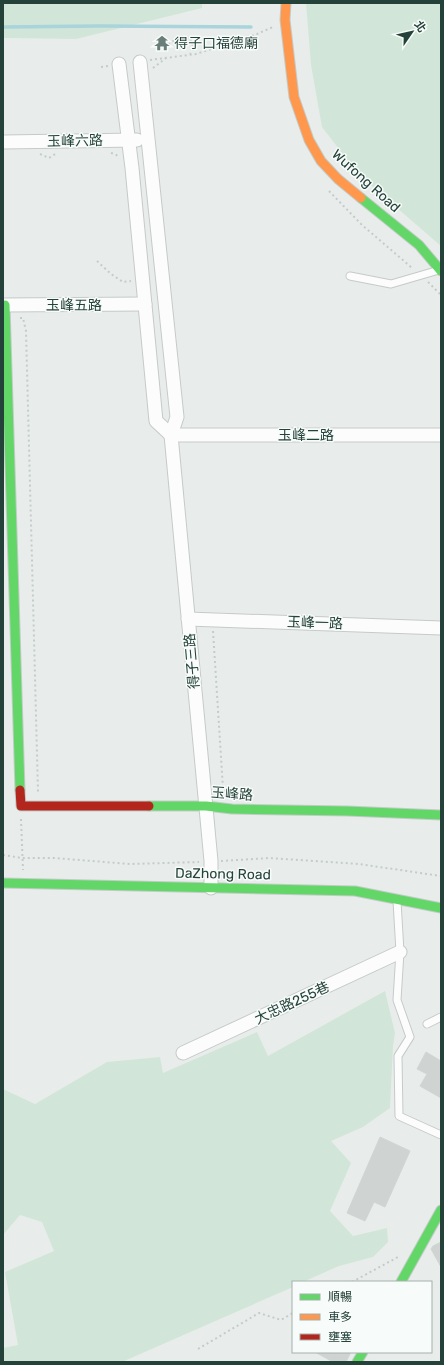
<svg xmlns="http://www.w3.org/2000/svg" width="444" height="1365" viewBox="0 0 444 1365" font-family="Rubik,'Noto Sans TC',sans-serif">
	<style>
		.green { fill: #d1e6d8 }
		.lines { fill: none; stroke-linecap: round; stroke-linejoin: round }
		.stream { stroke: #a9d4db; stroke-width: 3.5 }
		.building { fill: #cfd4d2; stroke: #d1d6d4 }
		.lane-casing { stroke: #c5cac8; stroke-width: 9 }
		.street-casing { stroke: #c5cac8; stroke-width: 15 }
		.fast-casing { stroke: #c3cbc8; stroke-width: 11 }
		.slow-casing { stroke: #c3cbc8; stroke-width: 11 }
		.jam-casing { stroke: #c3cbc8; stroke-width: 11 }
		.path { stroke: #c3ccca; stroke-width: 2; stroke-dasharray: 2 3; stroke-linecap: butt }
		.lane { stroke: #fcfcfc; stroke-width: 7 }
		.street { stroke: #fcfcfc; stroke-width: 13 }
		.fast { stroke: #63d668; stroke-width: 9 }
		.slow { stroke: #ff974d; stroke-width: 9 }
		.jam { stroke: #b3261e; stroke-width: 9 }
		.labels { text-anchor: middle; dominant-baseline: central; stroke-width: 3; stroke-linejoin: round; paint-order: stroke }
		.poi-label { font-size: 14px; fill: #24423a; stroke: #f7fbf9; text-anchor: start }
		.street-label { font-size: 14px; fill: #24423a; stroke: #f7fbf9 }
	</style>
	<rect width="100%" height="100%" fill="#e8edeb"/>
	<g class="green">
		<path d="M3,3H202V8L76,39L3,38Z"/>
		<path d="M306,3H441V246L359,175L322,127L311,65Z"/>
		<path d="M385,991L395,1033L393,1046L390,1108L363,1127L331,1141L351,1163L330,1211L353,1236L387,1228L388,1242L373,1257L339,1266L303,1282H293V1287L122,1362H3V1348L18,1345L5,1272L54,1251L42,1222L20,1215L3,1235V1089L35,1104L107,1062L160,1057L163,1073L257,1032L268,1056Z"/>
	</g>
	<g class="lines">
		<path class="stream" d="M3,27L99,26L251,27"/>
	</g>
	<g class="building">
		<path d="M426,1052L441,1061V1098L420,1086L427,1074L417,1069Z"/>
		<path d="M380,1137L410,1151L385,1207L374,1202L365,1221L347,1213Z"/>
		<path d="M441,1242V1267L431,1249L433,1246Z"/>
		<path d="M315,1352H351L346,1362H333Z"/>
	</g>
	<g class="lines">
		<g class="lane-casing">
			<g id="lane">
				<path d="M350,276L391,284L439,270"/>
				<path d="M397,901L400,952L397,1000L410,1037L398,1056L399,1116L441,1135"/>
				<path d="M427,1024L441,1017"/>
			</g>
		</g>
		<g class="street-casing">
			<g id="street">
				<path d="M140,62L177,417L171,435L211,861V888"/>
				<path d="M119,64L132,168L156,421L171,435"/>
				<path d="M3,142L137,140"/>
				<path d="M3,305L145,304"/>
				<path d="M171,435H441"/>
				<path d="M188,619L441,628"/>
				<path d="M183,1053L400,952"/>
			</g>
		</g>
		<g class="fast-casing">
			<g id="fast">
				<path d="M361,198L419,245L441,271"/>
				<path d="M5,305L20,790"/>
				<path d="M149,806H206L232,809L347,811L441,815"/>
				<path d="M3,883L355,891L441,908"/>
				<path d="M401,1282L441,1210"/>
				<path d="M357,1362L363,1352"/>
			</g>
		</g>
		<g class="slow-casing">
			<path id="slow" d="M286,3L285,20L294,97L309,140L321,161L338,179L361,198"/>
		</g>
		<g class="jam-casing">
			<path id="jam" d="M20,790L21,806H149"/>
		</g>
		<g class="path">
			<path d="M159,48C170,46 174,38 184,36C191,37 193,43 193,50L190,54"/>
			<path d="M150,60L196,54L257,34L273,27"/>
			<path d="M101,67L108,66"/>
			<path d="M153,68L166,58"/>
			<path d="M111,153L115,154L119,157"/>
			<path d="M40,154L49,158L57,153"/>
			<path d="M329,191L361,224L412,268"/>
			<path d="M97,261L111,274L123,282L131,281"/>
			<path d="M428,282L441,295"/>
			<path d="M20,318H23L26,331L38,792"/>
			<path d="M213,631L223,789L229,794"/>
			<path d="M21,819L23,870"/>
			<path d="M3,855L22,858H54L130,864L199,862"/>
			<path d="M221,861L269,858L359,864L441,876"/>
			<path d="M352,1282L398,1257"/>
			<path d="M198,1349L259,1313L281,1320L293,1313"/>
		</g>
		<use href="#lane" class="lane"/>
		<use href="#street" class="street"/>
		<use href="#fast" class="fast"/>
		<use href="#slow" class="slow"/>
		<use href="#jam" class="jam"/>
	</g>
	<defs>
		<g id="temple-bare" transform="scale(1.2)"><path d="M0-6L5-2H3V0L6.5 2.5H4V6H1.5V3h-3V6H-4V2.5H-6.5L-3 0V-2H-5Z" fill="#697e78" stroke="#f7fbf9" stroke-width="2.5" paint-order="stroke"/></g>
	</defs>
	<g fill-rule="evenodd">
		<use href="#temple-bare" x="162" y="43"/>
	</g>
	<g class="labels">
		<g class="poi-label">
			<text x="174" y="43">得子口福德廟</text>
		</g>
		<g class="street-label">
			<text transform="translate(75 141) rotate(-1)">玉峰六路</text>
			<text transform="translate(366 181) rotate(42)">Wufong Road</text>
			<text x="74" y="305">玉峰五路</text>
			<text x="306" y="435">玉峰二路</text>
			<text transform="translate(315 623) rotate(2)">玉峰一路</text>
			<text transform="translate(192 661) rotate(-95)">得子三路</text>
			<text transform="translate(232 794) rotate(4)">玉峰路</text>
			<text transform="translate(223 874) rotate(1)">DaZhong Road</text>
			<text transform="translate(292 1003) rotate(-25)">大忠路255巷</text>
		</g>
	</g>
	<rect width="444" height="1365" fill="none" stroke="#24423a" stroke-width="8"/>
	<rect x="292" y="1281" width="140" height="72" fill="#f7fbf9" stroke="#a3b1ad"/>
	<rect x="300" y="1294" width="20" height="6" fill="#63d668" stroke="#a3b1ad"/>
	<text x="328" y="1301" font-size="12" fill="#24423a">順暢</text>
	<rect x="300" y="1314" width="20" height="6" fill="#ff974d" stroke="#a3b1ad"/>
	<text x="328" y="1321" font-size="12" fill="#24423a">車多</text>
	<rect x="300" y="1334" width="20" height="6" fill="#b3261e" stroke="#a3b1ad"/>
	<text x="328" y="1341" font-size="12" fill="#24423a">壅塞</text>
	<g transform="translate(412 32) rotate(56)" stroke="#f7fbf9" stroke-width="3" paint-order="stroke">
	<path d="M0-3L7 15L0 10L-7 15Z" fill="#24423a"/>
	<text y="-6" font-size="11" font-weight="bold" text-anchor="middle" fill="#24423a">北</text>
	</g>
</svg>
